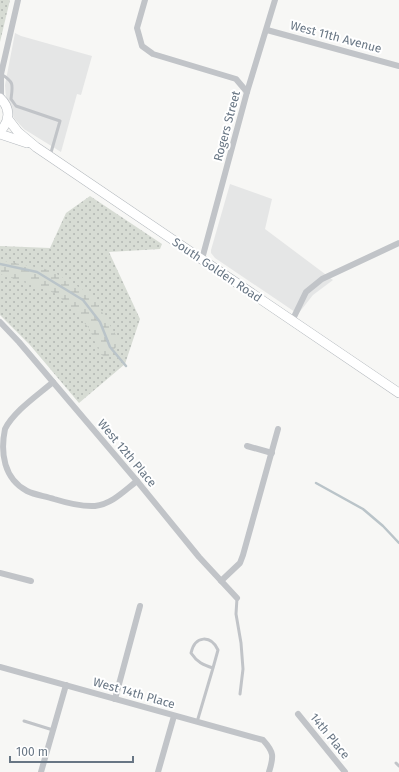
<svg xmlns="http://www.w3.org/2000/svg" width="399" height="772" viewBox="0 0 399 772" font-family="'Fira Sans',sans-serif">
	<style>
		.built { fill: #e5e6e6 }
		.green { fill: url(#green-dots) }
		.wetland { fill: url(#wetland-marsh) }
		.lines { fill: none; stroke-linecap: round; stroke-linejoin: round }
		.stream { stroke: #bac4c9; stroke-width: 2.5 }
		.secondary-casing { stroke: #b3b8bd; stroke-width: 10 }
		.lane { stroke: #c1c4c8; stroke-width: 3 }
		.street { stroke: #c1c4c8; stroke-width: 6 }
		.secondary { stroke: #fff; stroke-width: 9 }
		.labels { text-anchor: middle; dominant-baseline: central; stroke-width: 4; stroke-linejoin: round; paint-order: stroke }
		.street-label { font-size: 12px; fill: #687684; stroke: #fff }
	</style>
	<defs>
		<pattern id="green-dots" width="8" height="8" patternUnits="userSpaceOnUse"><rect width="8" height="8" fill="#d7dcd4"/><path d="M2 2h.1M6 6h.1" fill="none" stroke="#b2b7b2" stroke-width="1.8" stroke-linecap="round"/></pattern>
		<pattern id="wetland-marsh" width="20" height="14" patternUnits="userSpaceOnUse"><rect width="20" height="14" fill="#d7dcd4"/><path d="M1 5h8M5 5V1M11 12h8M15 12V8" fill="none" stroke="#b2b7b2"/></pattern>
	</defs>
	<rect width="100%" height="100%" fill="#f7f7f5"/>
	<g class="built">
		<path d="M15,33L21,36L92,56L81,95L77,94L61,152L24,129L14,118L12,112L10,104L6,98L5,85Z"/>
		<path d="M230,184L272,199L265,229L333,280L313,295L298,314L215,258L211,253V250Z"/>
	</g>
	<g class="green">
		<path d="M0,0H10L0,42Z"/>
		<path d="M90,196L162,244L160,249L109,252L140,319L125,364L79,403L30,345L0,315V246L50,248L66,213Z"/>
	</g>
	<path class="wetland" d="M0,260L50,270L92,295L120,342L107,358L100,354L89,328L57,294L0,274Z"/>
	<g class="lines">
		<g class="stream">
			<path d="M0,264L37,272L83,300L100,322L110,347L126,366"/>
			<path d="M316,483L363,509L383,526L399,543"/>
		</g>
		<g class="secondary-casing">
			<g id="secondary">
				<path d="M0,98C11,108 10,122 0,131"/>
				<path d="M8,119L18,132L36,147L399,393"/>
				<path d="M0,134L27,143"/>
			</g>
		</g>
		<g class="lane">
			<path d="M1,74C14,82 13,84 11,99L16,106L60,121L50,156"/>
			<path d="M237,598L236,614L241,643L243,669L240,694"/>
			<path d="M24,721L53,730"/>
			<path d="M197,722L213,668C203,665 197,662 191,653C195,635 211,635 218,650L213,668"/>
			<path d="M396,763L399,766"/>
		</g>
		<g class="street">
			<path d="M145,0L137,28L142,46L153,54L236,79L247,92"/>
			<path d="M267,30L399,66"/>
			<path d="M1,74L18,0"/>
			<path d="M0,75L1,74V95L3,100"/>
			<path d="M202,259L247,92L275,0"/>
			<path d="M292,321L306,292L322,279L399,243"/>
			<path d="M0,322L19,342L137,481L199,557L237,598"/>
			<path d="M53,382C38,395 14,411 5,429C0,453 4,479 27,491C35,495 45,496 54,499C67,503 81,507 95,506C112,504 124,491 137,481"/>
			<path d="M247,446L272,453"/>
			<path d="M0,573L31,581"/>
			<path d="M221,581L240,563L243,555L278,429"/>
			<path d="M0,667L263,740C274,752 274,756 269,772"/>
			<path d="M115,699L140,606"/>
			<path d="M298,714L345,772"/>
			<path d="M41,772L66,685"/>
			<path d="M158,772L174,716"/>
		</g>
		<use href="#secondary" class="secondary"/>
	</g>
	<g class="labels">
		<g class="street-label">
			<text transform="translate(336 37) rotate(15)">West 11th Avenue</text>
			<text transform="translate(227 126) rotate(-75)">Rogers Street</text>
			<text transform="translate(217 270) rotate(34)">South Golden Road</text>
			<text transform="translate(127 453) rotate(50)">West 12th Place</text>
			<text transform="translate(134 693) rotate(16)">West 14th Place</text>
			<text transform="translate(330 736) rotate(51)">14th Place</text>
		</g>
	</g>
	<path d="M10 756v6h123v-6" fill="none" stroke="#687684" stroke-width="2"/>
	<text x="16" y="756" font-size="12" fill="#687684" stroke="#ffffff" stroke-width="3" paint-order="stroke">100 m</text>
</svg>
